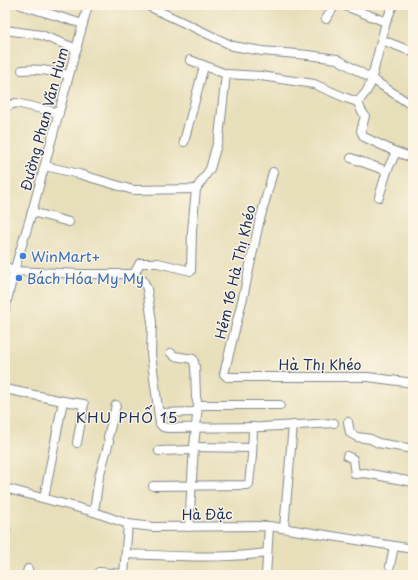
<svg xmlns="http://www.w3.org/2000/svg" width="418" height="580" viewBox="0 0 418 580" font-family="'Playpen Sans',sans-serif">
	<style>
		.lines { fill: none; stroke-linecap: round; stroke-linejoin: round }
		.minor-casing { stroke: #81878c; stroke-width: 10 }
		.minor { stroke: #fff; stroke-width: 8 }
		.shop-dot { fill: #3f7fe0; stroke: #fcf5e5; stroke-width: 1.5 }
		.labels { text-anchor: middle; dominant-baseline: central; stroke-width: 3; stroke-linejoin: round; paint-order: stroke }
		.street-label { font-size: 14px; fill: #1b2f5e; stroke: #fcf5e5 }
		.shop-label { font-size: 14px; fill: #366cbe; stroke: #fcf5e5; text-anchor: start }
		.neighbourhood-label { font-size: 15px; letter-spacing: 1px; fill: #1b2f5e; stroke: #fcf5e5 }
	</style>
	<rect width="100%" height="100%" fill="#fcf5e5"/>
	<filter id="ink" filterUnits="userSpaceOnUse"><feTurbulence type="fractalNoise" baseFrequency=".025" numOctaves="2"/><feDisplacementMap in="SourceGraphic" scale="8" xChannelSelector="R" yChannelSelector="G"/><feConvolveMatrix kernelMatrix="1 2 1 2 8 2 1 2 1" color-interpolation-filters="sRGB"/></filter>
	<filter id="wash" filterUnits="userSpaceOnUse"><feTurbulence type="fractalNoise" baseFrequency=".012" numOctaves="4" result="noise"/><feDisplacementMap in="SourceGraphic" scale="16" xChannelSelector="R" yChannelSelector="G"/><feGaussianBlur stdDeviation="0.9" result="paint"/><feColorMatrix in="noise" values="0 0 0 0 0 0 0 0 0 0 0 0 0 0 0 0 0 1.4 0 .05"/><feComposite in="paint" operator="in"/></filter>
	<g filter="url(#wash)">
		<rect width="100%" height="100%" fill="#e7dfba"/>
	</g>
	<g filter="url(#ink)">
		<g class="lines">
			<g class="minor-casing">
				<g id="minor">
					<path d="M21,5L83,24"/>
					<path d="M146,5L233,46L262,51L308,55L337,59L372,79L413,106"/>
					<path d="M343,5L386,22"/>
					<path d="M326,19L335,5"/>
					<path d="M5,30L41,35L77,49"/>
					<path d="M382,40L413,52"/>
					<path d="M190,60L226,74L261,76L314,84L346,98L358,102L366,92L370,85L386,22L393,5"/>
					<path d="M22,70C38,68 54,72 69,75"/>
					<path d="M358,102L361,110L365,116L361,131L364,137L396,152L413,158"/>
					<path d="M5,107L16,103L59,113"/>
					<path d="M184,142L204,66"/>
					<path d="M351,158L387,171"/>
					<path d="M45,166L79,174L133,190L196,189L210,169L219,137L226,74"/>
					<path d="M273,172L259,223L244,293L224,374L227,377H368L413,383"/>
					<path d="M379,197L387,171L396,152"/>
					<path d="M32,212L69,222"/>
					<path d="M5,266L14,271L82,274H134"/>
					<path d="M134,274L143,280L147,289L152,322L151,354L160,424L163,427L168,428L262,427L334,423"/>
					<path d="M134,274L140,263H158L191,271L192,231L196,189"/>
					<path d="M5,309L14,271L32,212L88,5"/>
					<path d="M171,353L174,356L193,359L195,366L196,397L198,405L194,447L189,527"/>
					<path d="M5,389L63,401L84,404L77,443"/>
					<path d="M198,405H280"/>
					<path d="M159,413L197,412"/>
					<path d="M348,422L350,433L357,437L371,439L378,443L413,449"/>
					<path d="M194,447L252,448"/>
					<path d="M159,451L194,450"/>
					<path d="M347,456L353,459L355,474L365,473L413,482"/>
					<path d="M153,486L248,485L249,484L252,456L253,427"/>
					<path d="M5,488L94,512L128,524L153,527L269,526L413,549"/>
					<path d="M44,498L63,401"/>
					<path d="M94,512L99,477L109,442L108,437L116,405"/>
					<path d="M284,528L293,425"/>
					<path d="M5,533L6,530"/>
					<path d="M126,554C173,556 220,559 267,553"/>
					<path d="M390,566L394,546"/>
					<path d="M99,572L124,574"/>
					<path d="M26,575L28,569"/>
					<path d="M124,575L128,524"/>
					<path d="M266,575L269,526"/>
				</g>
			</g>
			<use href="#minor" class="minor"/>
		</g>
	</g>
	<g class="shop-dot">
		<circle cx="23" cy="256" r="4"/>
		<circle cx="19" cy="278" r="4"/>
	</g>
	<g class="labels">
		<g class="street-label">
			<text transform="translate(44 119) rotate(-75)">Đường Phan Văn Hùm</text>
			<text transform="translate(235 272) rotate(-77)">Hẻm 16 Hà Thị Khéo</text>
			<text x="320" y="364">Hà Thị Khéo</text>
			<text transform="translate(207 514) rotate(-1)">Hà Đặc</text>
		</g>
		<g class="shop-label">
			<text x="31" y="256">WinMart+</text>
			<text x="27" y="278">Bách Hóa My My</text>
		</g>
		<g class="neighbourhood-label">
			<text x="127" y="416">KHU PHỐ 15</text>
		</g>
	</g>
	<rect width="418" height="580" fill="none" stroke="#fcf5e5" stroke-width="20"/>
</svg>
